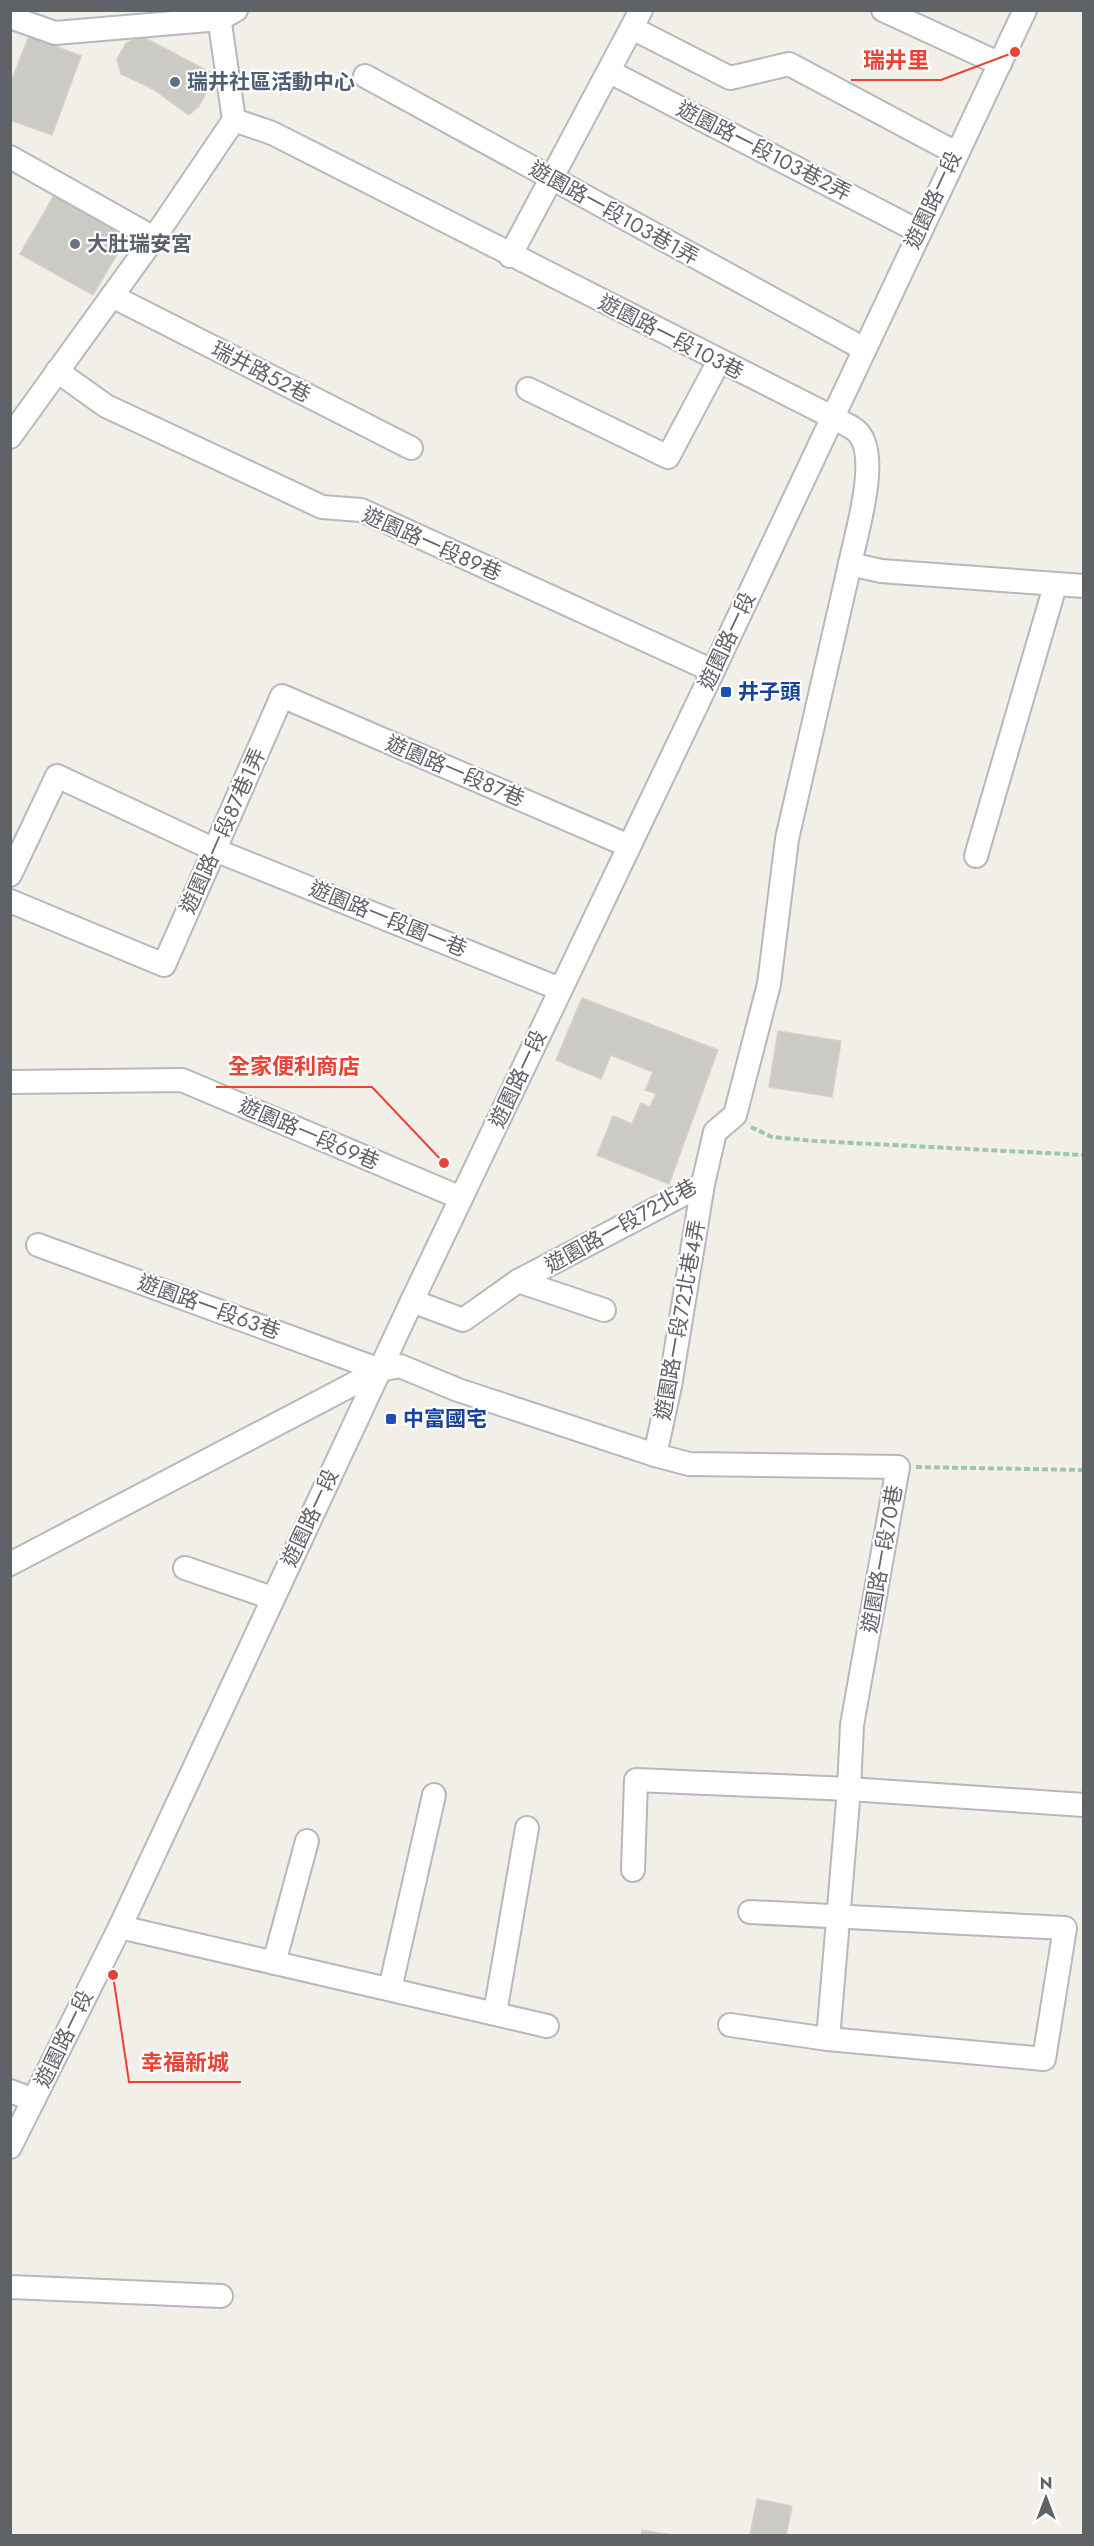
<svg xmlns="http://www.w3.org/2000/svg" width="1094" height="2546" viewBox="0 0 1094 2546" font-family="Jost,'Noto Sans TC',sans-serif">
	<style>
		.building { fill: #cccac5; stroke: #d6d1c6; stroke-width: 1.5 }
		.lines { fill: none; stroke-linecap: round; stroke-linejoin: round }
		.minor-casing { stroke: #b5b8bc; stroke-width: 26 }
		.path { stroke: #9cc7a9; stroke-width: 4; stroke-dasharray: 6 3; stroke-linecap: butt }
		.minor { stroke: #fff; stroke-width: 22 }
		.service-dot { fill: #5c6f8a; stroke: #fff; stroke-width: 2 }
		.worship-dot { fill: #6b7280; stroke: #fff; stroke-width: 2 }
		.transit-dot { fill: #1a4fb4; stroke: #fff; stroke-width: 2 }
		.labels { text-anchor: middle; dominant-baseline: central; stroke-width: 4.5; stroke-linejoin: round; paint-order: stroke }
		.service-label { font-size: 21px; font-weight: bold; fill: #4e5e75; stroke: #fff; text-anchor: start }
		.street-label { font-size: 21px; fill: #5f6368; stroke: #fff }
		.worship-label { font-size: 21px; font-weight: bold; fill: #5b616d; stroke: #fff; text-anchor: start }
		.transit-label { font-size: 21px; font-weight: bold; fill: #164399; stroke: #fff; text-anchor: start }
		.leader { fill: none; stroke: #ea4335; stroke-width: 2 }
		.callout-dot { fill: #ea4335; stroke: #fff; stroke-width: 2 }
		.callout-label { font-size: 22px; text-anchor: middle; font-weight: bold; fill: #ea4335; stroke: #fff; stroke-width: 4.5; stroke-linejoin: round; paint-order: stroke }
	</style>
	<rect width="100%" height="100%" fill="#f1efe8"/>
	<g class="building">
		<path d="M29,36L81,56L52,135L10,120V85Z"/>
		<path d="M141,36L216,75L199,106L189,115L153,89L121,74L117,59L126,43Z"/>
		<path d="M56,192L129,234L93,295L20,254Z"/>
		<path d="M582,998L718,1050L669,1184L597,1155L613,1116L632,1124L641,1103L650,1107L656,1094L645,1090L653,1072L611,1055L601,1079L556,1060Z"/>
		<path d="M778,1031L841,1041L832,1097L769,1087Z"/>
		<path d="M757,2499L792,2506L786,2536H750Z"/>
		<path d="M642,2530L670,2535V2536H641Z"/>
	</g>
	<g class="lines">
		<g class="minor-casing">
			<g id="minor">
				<path d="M218,10L234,120"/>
				<path d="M883,10L1000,64"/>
				<path d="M10,17L55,33L220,19L236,10"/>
				<path d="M632,28L730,78L789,64L956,153"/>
				<path d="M610,72L918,231"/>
				<path d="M365,76L864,349"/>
				<path d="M234,120L272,133L832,417C840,422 855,427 860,435C879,461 856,534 850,564L881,571L1084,586"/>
				<path d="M10,157L154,238"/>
				<path d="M510,256L641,10"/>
				<path d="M112,296L411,448"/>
				<path d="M57,371L106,406L322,507L361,510L713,671"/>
				<path d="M528,389L668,457L719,361"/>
				<path d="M10,437L154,238L234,120"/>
				<path d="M976,856L1055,586"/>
				<path d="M10,875L57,776L215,850L560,989"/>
				<path d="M10,901L164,965L282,696L629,846"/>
				<path d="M10,1082L182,1080L461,1198"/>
				<path d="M38,1245L380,1370"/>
				<path d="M518,1281L604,1310"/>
				<path d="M412,1301L463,1320L518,1281L703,1184L715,1132L735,1115L769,984L787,839L850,564"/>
				<path d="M655,1455L670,1386L703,1184"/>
				<path d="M10,1564L380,1370L400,1366L458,1390L655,1455L689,1464L898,1467L852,1725L849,1789L828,2039"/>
				<path d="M185,1568L272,1598"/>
				<path d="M633,1870L636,1780L849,1789L1084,1805"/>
				<path d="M120,1927L547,2026"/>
				<path d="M274,1963L307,1841"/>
				<path d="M390,1989L434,1795"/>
				<path d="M495,2013L527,1828"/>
				<path d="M730,2025L828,2039L1044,2059L1065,1928L750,1912"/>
				<path d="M10,2091L34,2100"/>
				<path d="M10,2147L120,1927L412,1301L713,671L1025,10"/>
				<path d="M10,2287L221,2296"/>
			</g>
		</g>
		<g class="path">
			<path d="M751,1127L772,1137L815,1141L1084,1155"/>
			<path d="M916,1467L1084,1470"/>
		</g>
		<use href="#minor" class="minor"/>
	</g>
	<circle class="service-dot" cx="175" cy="82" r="6"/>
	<circle class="worship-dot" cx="75" cy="244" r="6"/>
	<g class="transit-dot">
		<rect x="720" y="686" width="12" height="12" rx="3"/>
		<rect x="385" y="1413" width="12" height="12" rx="3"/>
	</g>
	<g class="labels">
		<g class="service-label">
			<text x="187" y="82">瑞井社區活動中心</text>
		</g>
		<g class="street-label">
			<text transform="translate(764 151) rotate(27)">遊園路一段103巷2弄</text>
			<text transform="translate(933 200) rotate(-65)">遊園路一段</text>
			<text transform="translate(614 213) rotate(29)">遊園路一段103巷1弄</text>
			<text transform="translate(671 337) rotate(27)">遊園路一段103巷</text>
			<text transform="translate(261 372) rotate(27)">瑞井路52巷</text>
			<text transform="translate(432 544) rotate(24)">遊園路一段89巷</text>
			<text transform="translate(727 641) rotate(-65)">遊園路一段</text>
			<text transform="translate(455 771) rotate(23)">遊園路一段87巷</text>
			<text transform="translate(223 831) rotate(-66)">遊園路一段87巷1弄</text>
			<text transform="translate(388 919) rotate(22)">遊園路一段園一巷</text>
			<text transform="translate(518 1079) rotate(-65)">遊園路一段</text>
			<text transform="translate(309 1134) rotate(23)">遊園路一段69巷</text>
			<text transform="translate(621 1226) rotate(-29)">遊園路一段72北巷</text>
			<text transform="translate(209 1307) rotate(20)">遊園路一段63巷</text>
			<text transform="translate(680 1320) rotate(-80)">遊園路一段72北巷4弄</text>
			<text transform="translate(310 1518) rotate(-65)">遊園路一段</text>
			<text transform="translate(882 1559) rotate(-80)">遊園路一段70巷</text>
			<text transform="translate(64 2039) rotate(-64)">遊園路一段</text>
		</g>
		<g class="worship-label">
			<text x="87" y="244">大肚瑞安宮</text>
		</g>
		<g class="transit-label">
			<text x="738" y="692">井子頭</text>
			<text x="403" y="1419">中富國宅</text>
		</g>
	</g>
	<path class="leader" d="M1015 52L941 80H851M444 1163L372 1087H216M113 1975L129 2082H241"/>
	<g class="callout-dot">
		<circle cx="1015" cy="52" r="6"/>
		<circle cx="444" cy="1163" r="6"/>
		<circle cx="113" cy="1975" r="6"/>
	</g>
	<g class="callout-label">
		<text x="896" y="68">瑞井里</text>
		<text x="294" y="1074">全家便利商店</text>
		<text x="185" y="2070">幸福新城</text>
	</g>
	<rect width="1094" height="2546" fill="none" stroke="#5f6368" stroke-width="24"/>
	<g transform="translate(1046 2498)" stroke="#ffffff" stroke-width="4.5" paint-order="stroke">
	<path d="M0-4.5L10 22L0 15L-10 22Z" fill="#5f6368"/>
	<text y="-9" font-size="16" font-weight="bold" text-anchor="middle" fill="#5f6368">N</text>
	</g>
</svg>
